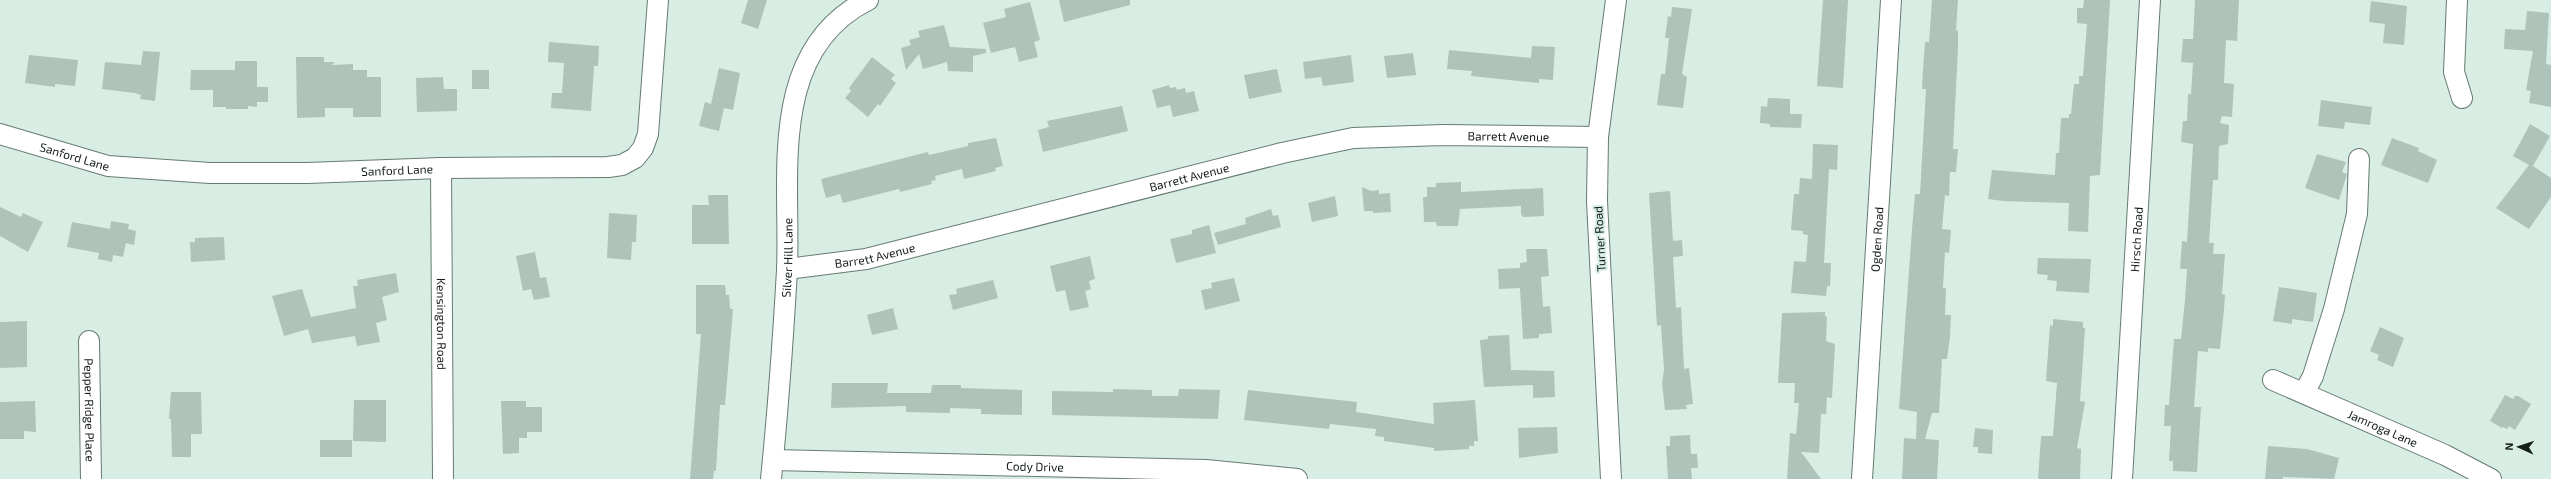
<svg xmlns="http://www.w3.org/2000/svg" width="2551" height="479" viewBox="0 0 2551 479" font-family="'Exo 2',sans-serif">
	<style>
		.building { fill: #aec3b9 }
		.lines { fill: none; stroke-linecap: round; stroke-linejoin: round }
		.minor-casing { stroke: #677b71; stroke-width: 22 }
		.minor { stroke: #fff; stroke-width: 20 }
		.labels { text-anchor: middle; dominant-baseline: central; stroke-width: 4; stroke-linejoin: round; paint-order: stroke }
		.street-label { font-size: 12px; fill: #151d19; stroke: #d8eee4 }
	</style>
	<rect width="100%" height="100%" fill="#d8eee4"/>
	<g class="building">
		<path d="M748,0H767L758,29L741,23Z"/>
		<path d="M1059,0H1130V5L1064,22Z"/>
		<path d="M1823,0H1848L1843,88L1817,86Z"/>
		<path d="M1932,0H1958L1956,30L1958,31V47L1953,149H1958L1956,172H1950L1949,196L1945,195L1942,229L1951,230L1949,253L1945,252L1943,288H1946L1945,315H1951L1950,337L1947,359H1942L1939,413H1932L1925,439L1939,440L1937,479H1902L1904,438L1916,439L1917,412L1899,409L1912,229L1915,194H1920L1926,89H1922L1923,69L1925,42H1929Z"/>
		<path d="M2084,0H2110L2100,175L2090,176L2088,232L2068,231L2069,203L2003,201L1988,199L1992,170L2055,175L2056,153H2059L2061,118H2069V114H2071L2074,84H2079V76H2083L2087,24L2077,23V8H2083Z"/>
		<path d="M2195,0H2239L2237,41L2226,40L2224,83L2234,84L2232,117L2222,116L2220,123L2229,125L2228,144L2219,146L2218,180H2213L2209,243H2214L2213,254H2225L2222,294L2225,295L2224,309L2220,349L2208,348V352L2198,351L2194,407H2201L2197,472L2173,471V461H2169L2171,426H2164L2165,405H2169L2174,339H2181L2185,300L2187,269H2180L2182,241L2187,242L2193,144L2181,142L2183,121H2187L2188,94H2191L2193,63L2181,62L2183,39H2193Z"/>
		<path d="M2371,1L2407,6L2404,45L2383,43L2385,24L2369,22Z"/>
		<path d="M1030,2L1040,40L1034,42L1038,57L1019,62L1015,47L991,53L983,23L1006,17L1004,9Z"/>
		<path d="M1672,7L1692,9L1682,74L1687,77L1683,108L1657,105L1661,74H1665L1669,38H1665L1668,16L1671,17Z"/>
		<path d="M2527,11L2549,13L2546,64L2551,65V107L2529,103L2531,91L2526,90L2533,51L2504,49L2505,29L2525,30Z"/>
		<path d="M944,25L950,47L986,49V53L973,56V72L948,71L947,62L923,69L919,54L906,70L901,48L911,45L909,40L920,37L918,31Z"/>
		<path d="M549,42L599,46L598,66H594L591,111L551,108L552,93H562L564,63L548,62Z"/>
		<path d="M1532,46L1555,47L1553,80L1539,79V83L1471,76L1472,71L1447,69L1449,50L1531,58Z"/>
		<path d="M143,51L160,52L155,101L140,99L141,95L135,93L102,89L105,62L141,65Z"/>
		<path d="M1413,53L1416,75L1387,78L1384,56Z"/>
		<path d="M29,55L78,60L75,86L55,84V87L25,83Z"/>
		<path d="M1351,55L1354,82L1323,86L1321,77L1305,79L1303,62Z"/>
		<path d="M296,57H324V62H335L332,65L353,64V70H367V77H381V117H353V108H325V117L297,118Z"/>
		<path d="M872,57L895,75L891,79L896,83L880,106L878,104L868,117L845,98L851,91L849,88Z"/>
		<path d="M235,61H257V87H268V102H257V107L248,106V109H226V107H213V90H190L191,70H235Z"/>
		<path d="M719,68L740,73L733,110L724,108L719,131L699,126L705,102L711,104Z"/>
		<path d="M1277,69L1282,92L1249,99L1244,75Z"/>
		<rect x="472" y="70" width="17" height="19"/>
		<path d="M443,77L444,89H457V111L417,112L416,78Z"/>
		<path d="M1169,85L1170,88L1176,87L1177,90L1185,88L1186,93L1194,91L1199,111L1173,117L1170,105L1157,108L1152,90Z"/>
		<path d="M1768,98L1790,99V114H1802L1801,128L1770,127V124L1760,123L1761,106L1767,107Z"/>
		<path d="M2321,100L2372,107L2370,125L2345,122L2344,129L2318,126Z"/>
		<path d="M1122,106L1128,131L1043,152L1038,130L1049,127L1047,121Z"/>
		<path d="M2530,124L2550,136L2533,166L2551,178V197L2529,229L2496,208L2529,165L2513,156Z"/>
		<path d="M996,138L1003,166L995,168L996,171L964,179L962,169L935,176L936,180L931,181L932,184L900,192L899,189L843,203L840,194L826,198L821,179L928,152L929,155L968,146V143Z"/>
		<path d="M2392,138L2419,148L2418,151L2437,160L2428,183L2381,165Z"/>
		<path d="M1813,144L1838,145L1837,170L1829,169L1824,263H1831L1830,286H1827L1826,296L1791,293L1794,261L1806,262L1808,235L1803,234V231L1791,230L1794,194H1799L1800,178L1812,179Z"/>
		<path d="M2317,154L2346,162L2342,172L2347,174L2339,200L2305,188Z"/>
		<path d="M1461,182V192L1543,188L1544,216L1523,217L1521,214V206L1460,209L1458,226H1437L1436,222H1424L1423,197H1427V187H1436V183Z"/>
		<path d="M1362,187L1371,191L1379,190V194L1390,193L1391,212L1373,213V211H1364Z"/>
		<path d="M1670,191L1673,241L1682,240L1683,256L1673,257L1676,308L1681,307L1684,369L1689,368L1693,404L1686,405L1687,409L1665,410L1662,383L1664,370L1661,325L1657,326L1649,193Z"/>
		<path d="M708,195H728L729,244H692V205H709Z"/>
		<path d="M1335,196L1338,216L1312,222L1308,203Z"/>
		<path d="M0,207L21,217L23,213L43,222L28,252L0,236Z"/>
		<path d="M1271,209L1273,216L1278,215L1281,227L1218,245L1214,233L1246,224L1245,218Z"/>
		<path d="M609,213L637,215L636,242H632L631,260L607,258Z"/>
		<path d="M111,221L129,224L128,229L136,231L134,245L126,243L123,257L113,255L112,262L98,259L99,253L67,247L72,222L110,229Z"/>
		<path d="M1209,225L1216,253L1176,263L1170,239L1192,234V230Z"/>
		<path d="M224,237L225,260L191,262L190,242H195V238Z"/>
		<path d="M1526,249H1547L1549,276L1541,277L1543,307L1550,306L1552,333L1539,334V338L1523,339L1520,288L1499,289L1498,269L1520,268V263L1527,262Z"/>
		<path d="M535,252L540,278L546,277L550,297L534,300L531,289L523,291L516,256Z"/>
		<path d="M1090,256L1095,279L1089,281L1091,289L1085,291L1089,307L1070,311L1065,290L1056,292L1050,266Z"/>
		<path d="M2038,258L2091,259L2089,293L2056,291L2057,281L2047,280L2048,275L2037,274Z"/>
		<path d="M396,273L399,292L382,297L387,320L376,323L380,342L357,346L355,336L312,343L308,329L284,336L272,296L302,289L311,317L356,308L353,286H358L357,280Z"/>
		<path d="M1234,278L1240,301L1205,310L1201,290L1212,288L1211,283Z"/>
		<path d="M993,280L998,298L953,310L949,295L957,294L956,289Z"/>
		<path d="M696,285H725L726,295H729L730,309H733L725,405H720L716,471H714L713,479H690L701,334H696Z"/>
		<path d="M2279,287L2317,293L2313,322L2292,319V324L2273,321Z"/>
		<path d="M893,308L898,329L872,335L867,315Z"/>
		<path d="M1825,312V316L1827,317L1826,341L1835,344L1832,398L1827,397L1826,414H1821L1819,453L1801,452L1821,479H1787L1790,433L1796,434L1799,403H1794L1795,383H1778L1782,313Z"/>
		<path d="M2053,319L2083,322V328H2085L2080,401L2085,402L2077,448L2081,449L2080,479H2038L2041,436H2053L2057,383L2046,381L2050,325L2053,326Z"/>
		<path d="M27,321V367L0,368V322Z"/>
		<path d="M2380,327L2404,338L2393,367L2377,360L2379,355L2370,351Z"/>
		<path d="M1509,335L1511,370L1554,371L1555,397L1533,398V385L1484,387L1480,340L1488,339V336Z"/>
		<path d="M832,383H888L887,393H931L932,385H961V388L1022,390V415L981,414V409L950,408V413L906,412V406L831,408Z"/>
		<path d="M1113,389L1152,390V396H1178L1179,389L1220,390L1218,419L1052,415V391L1113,392Z"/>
		<path d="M1248,390L1357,402L1356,412L1434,424L1433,403L1475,400L1478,441H1474V446H1469V449L1434,451V448L1384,441V437L1375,436L1376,429L1330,424L1329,429L1244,420Z"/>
		<path d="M171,392H201L202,434H191V457H172L171,419H169Z"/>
		<path d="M2505,395L2513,399L2515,396H2518L2531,404L2515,430L2509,426L2507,429L2503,427L2502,428L2490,421Z"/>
		<path d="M354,400H386V442L353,441Z"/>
		<path d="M35,401L36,432L24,431V439H0V402Z"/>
		<path d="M501,401H526V407H542V432H527V438H519V453L503,454Z"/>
		<path d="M1557,427L1558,453L1519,458L1518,428Z"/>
		<path d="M1975,428L1993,430L1992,454L1978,453V447H1973Z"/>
		<path d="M1690,435L1691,454H1697L1698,468H1691L1692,479H1668L1666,446H1670V436Z"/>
		<rect x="320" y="440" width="32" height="17"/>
		<path d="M2268,446L2307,449L2339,458L2334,479L2283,477V479H2265Z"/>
	</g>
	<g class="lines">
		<g class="minor-casing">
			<g id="minor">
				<path d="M2457,0L2454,72L2462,98"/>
				<path id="s1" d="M0,134L108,166L210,173H307L441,168L608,167L622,165L635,158L643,148L648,134L658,0"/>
				<path id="s2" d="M441,168L443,479"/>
				<path id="s3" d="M787,269L866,259L1282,153L1353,138L1443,135L1598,137"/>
				<path id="s4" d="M89,341L91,479"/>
				<path id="s5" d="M2273,380L2445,455L2491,479"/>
				<path d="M2304,393L2313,376L2334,309L2357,214L2359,159"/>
				<path id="s6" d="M773,460L1206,470L1297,479"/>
				<path id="s7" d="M771,479C778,410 783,340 787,270C791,178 766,51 868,0"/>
				<path d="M1611,479L1597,201L1598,137L1616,0"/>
				<path id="s8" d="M1862,479L1891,0"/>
				<path id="s9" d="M2122,479L2150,0"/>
			</g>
		</g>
		<use href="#minor" class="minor"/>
	</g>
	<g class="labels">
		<g class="street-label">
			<text stroke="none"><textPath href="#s3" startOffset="737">Barrett Avenue</textPath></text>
			<text stroke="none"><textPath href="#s1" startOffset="78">Sanford Lane</textPath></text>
			<text stroke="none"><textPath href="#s1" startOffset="402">Sanford Lane</textPath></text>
			<text stroke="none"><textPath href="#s3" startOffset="413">Barrett Avenue</textPath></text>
			<text transform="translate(1599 239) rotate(-93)">Turner Road</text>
			<text stroke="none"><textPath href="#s8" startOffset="240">Ogden Road</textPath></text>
			<text stroke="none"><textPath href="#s9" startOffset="240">Hirsch Road</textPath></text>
			<text stroke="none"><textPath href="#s3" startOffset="89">Barrett Avenue</textPath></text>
			<text stroke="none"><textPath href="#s7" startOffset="222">Silver Hill Lane</textPath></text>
			<text stroke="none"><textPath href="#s2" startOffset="156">Kensington Road</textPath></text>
			<text stroke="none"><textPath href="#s4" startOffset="69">Pepper Ridge Place</textPath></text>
			<text stroke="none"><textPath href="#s5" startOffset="120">Jamroga Lane</textPath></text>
			<text stroke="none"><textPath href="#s6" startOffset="262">Cody Drive</textPath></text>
		</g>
	</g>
	<g transform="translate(2519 447) rotate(273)" stroke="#d8eee4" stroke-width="3" paint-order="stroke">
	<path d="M0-3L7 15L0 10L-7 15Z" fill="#151d19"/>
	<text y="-6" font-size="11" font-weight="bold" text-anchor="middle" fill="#151d19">N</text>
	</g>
</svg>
